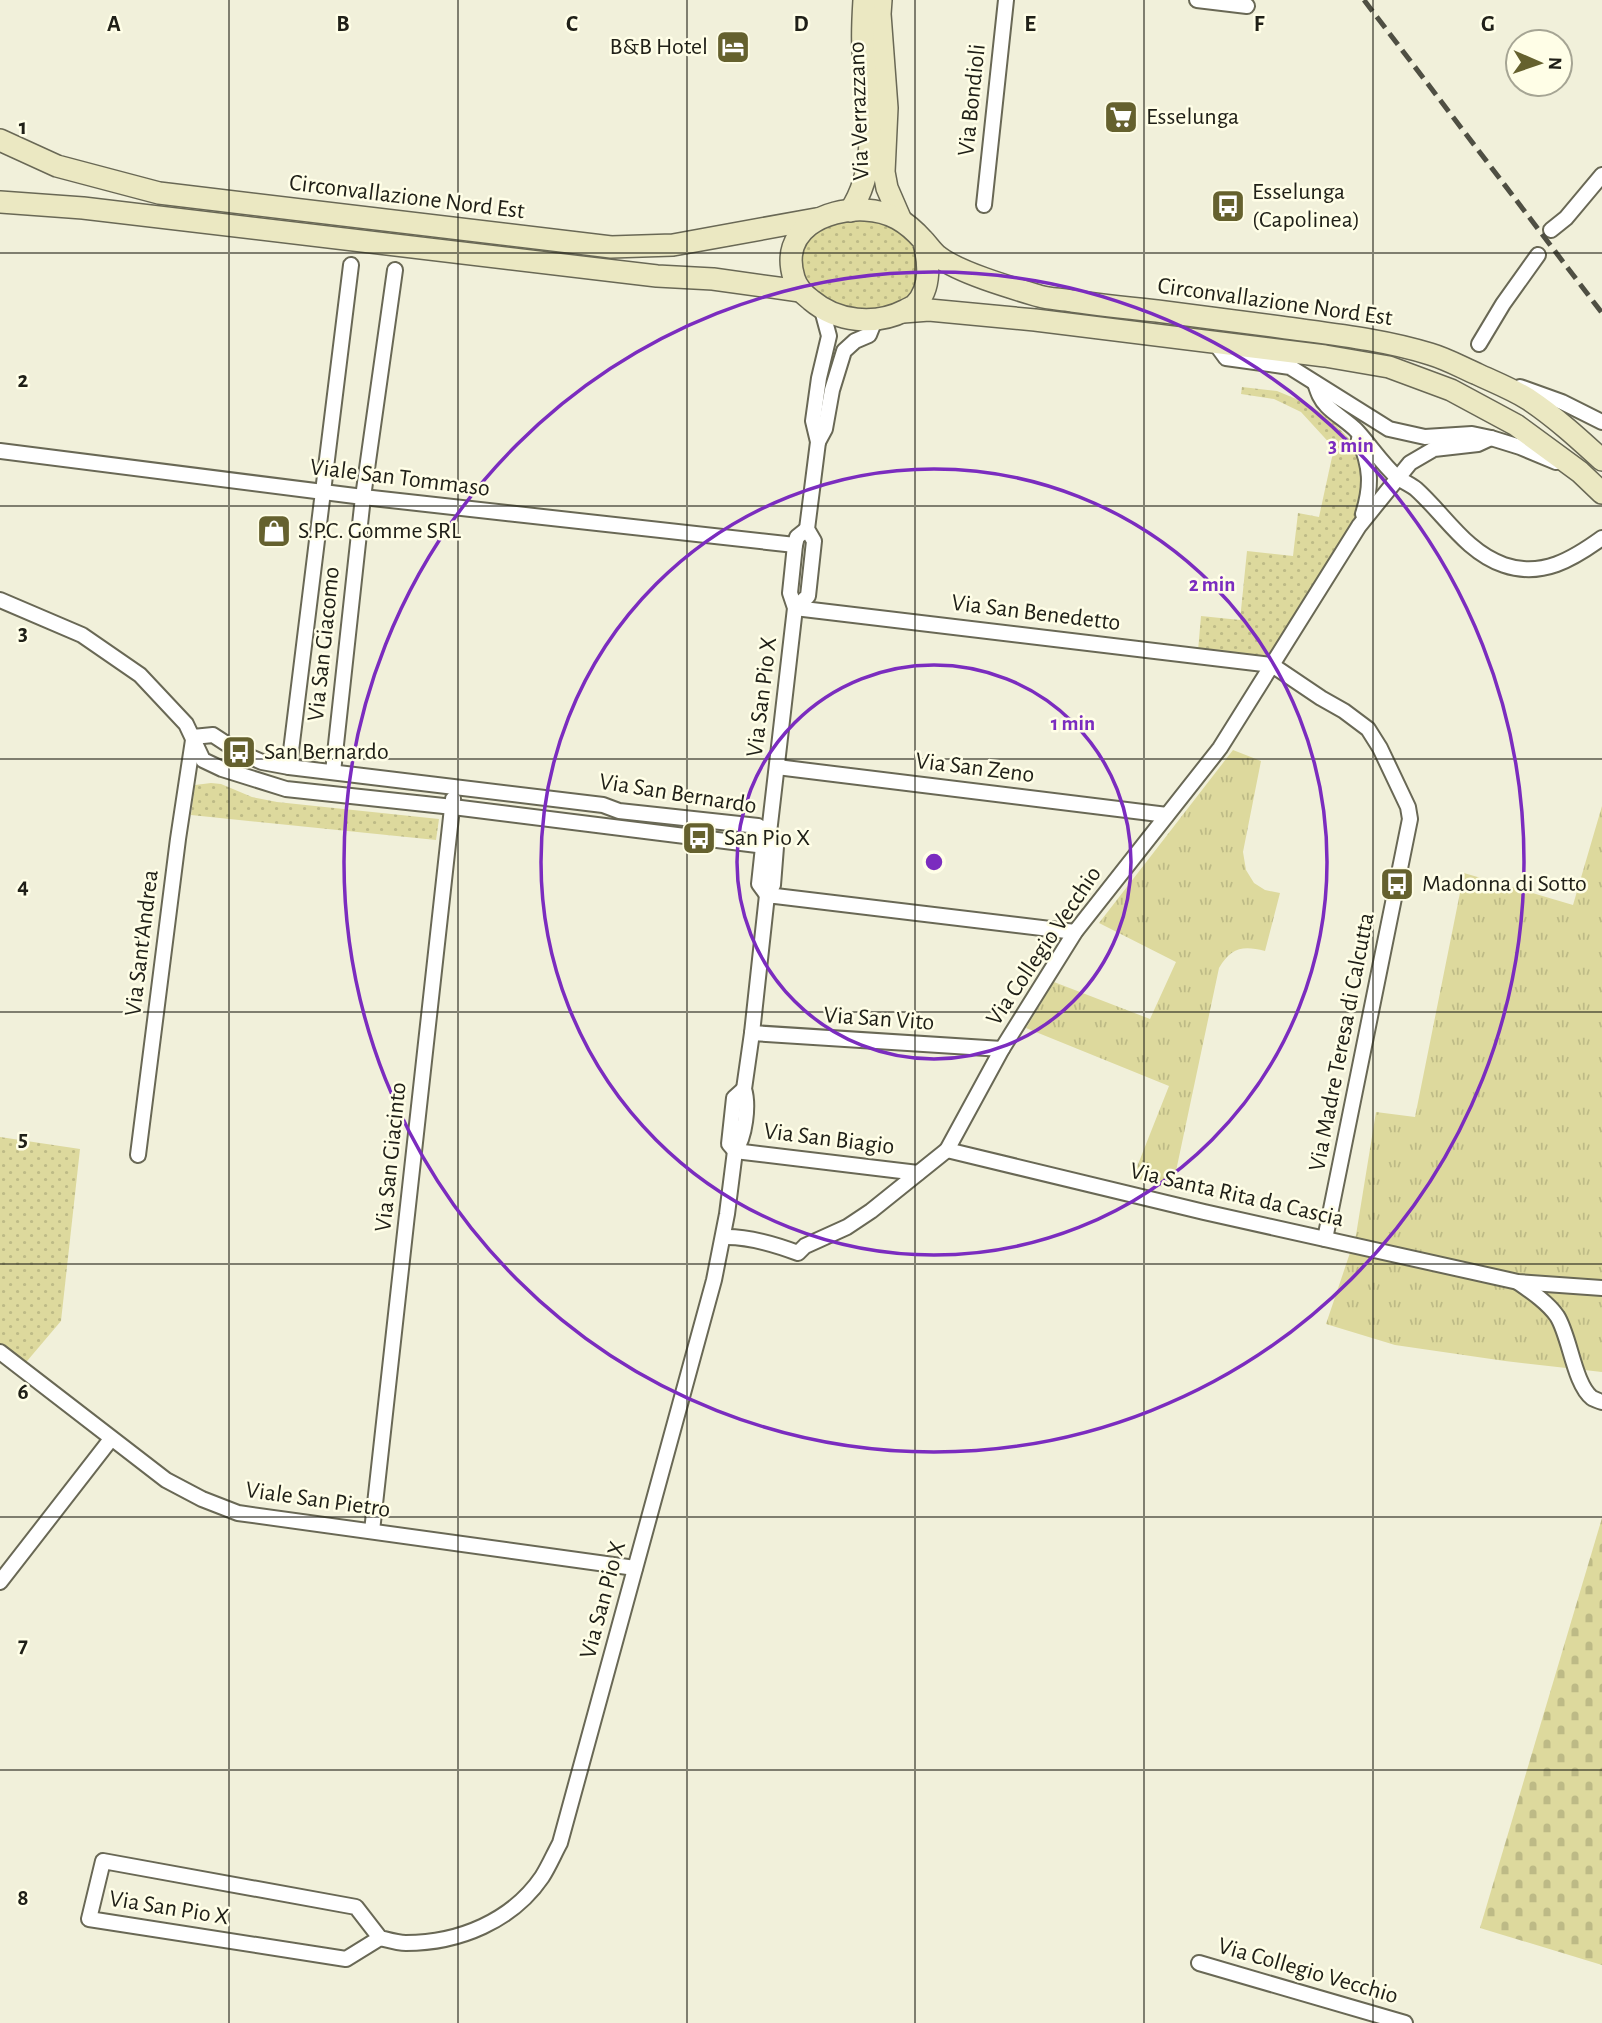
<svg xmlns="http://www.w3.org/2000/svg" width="1602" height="2023" viewBox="0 0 1602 2023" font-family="'Alegreya Sans',sans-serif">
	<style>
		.grass { fill: url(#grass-dots) }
		.cemetery { fill: url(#cemetery-stones) }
		.park { fill: url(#park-tufts) }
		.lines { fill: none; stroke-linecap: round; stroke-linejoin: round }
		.street-casing { stroke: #696855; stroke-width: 18 }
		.secondary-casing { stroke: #696855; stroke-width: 24 }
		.street { stroke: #fff; stroke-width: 14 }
		.secondary { stroke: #ebe8c2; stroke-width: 21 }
		.rail { stroke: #4f4f43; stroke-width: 5; stroke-dasharray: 14 7; stroke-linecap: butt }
		.grid { fill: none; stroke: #202018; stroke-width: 2; stroke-opacity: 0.55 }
		.ring { fill: none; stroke: #7b2cbf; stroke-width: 3.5 }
		.labels { text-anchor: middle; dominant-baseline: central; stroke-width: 5; stroke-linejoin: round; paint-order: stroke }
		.poi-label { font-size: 24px; fill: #202018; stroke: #fffee7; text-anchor: start }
		.street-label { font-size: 24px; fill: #202018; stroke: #fffee7 }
		.grid-label { font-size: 23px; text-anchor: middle; font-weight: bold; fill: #202018; stroke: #fffee7; stroke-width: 5; stroke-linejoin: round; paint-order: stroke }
		.centre { fill: #7b2cbf; stroke: #fffee7; stroke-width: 3.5 }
		.ring-label { font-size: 21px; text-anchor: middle; font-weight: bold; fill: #7b2cbf; stroke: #fffee7; stroke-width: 5; stroke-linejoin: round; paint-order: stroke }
	</style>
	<defs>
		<pattern id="grass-dots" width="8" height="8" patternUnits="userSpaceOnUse" patternTransform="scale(1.75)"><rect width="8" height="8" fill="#ddd99d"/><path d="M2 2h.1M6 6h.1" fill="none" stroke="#bdba86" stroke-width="1.8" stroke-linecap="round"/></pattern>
		<pattern id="cemetery-stones" width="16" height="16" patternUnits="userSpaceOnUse" patternTransform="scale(1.75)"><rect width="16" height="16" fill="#ddd99d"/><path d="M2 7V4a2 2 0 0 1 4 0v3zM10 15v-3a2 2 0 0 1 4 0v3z" fill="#bdba86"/></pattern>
		<pattern id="park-tufts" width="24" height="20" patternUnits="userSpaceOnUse" patternTransform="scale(1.75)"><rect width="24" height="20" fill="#ddd99d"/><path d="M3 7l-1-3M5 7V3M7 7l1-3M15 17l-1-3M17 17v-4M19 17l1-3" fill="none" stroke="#bdba86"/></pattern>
	</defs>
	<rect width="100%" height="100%" fill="#f1f0da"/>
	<g class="grass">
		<path d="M852,219C880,220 919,230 919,265C920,275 917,287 910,295C908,297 903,299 901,301C896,303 891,306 886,308C865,314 830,309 815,293C795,272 799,238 825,224C832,220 844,220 852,219Z"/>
		<path d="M1242,387L1277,391L1306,403L1330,419L1352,442L1361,462L1364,499L1353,525L1270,657L1198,651L1201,616L1240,620L1247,551L1293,556L1298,513L1319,517L1334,448L1301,412L1274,399L1241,394Z"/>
		<path d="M211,783L221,784L252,797L277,802L439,819L436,840L191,815L195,785Z"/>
		<path d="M0,1137L80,1149L61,1321L22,1367L0,1350Z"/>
	</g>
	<path class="cemetery" d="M1602,1518V1965L1480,1928Z"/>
	<g class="park">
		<path d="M1233,750L1261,761L1243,852L1246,870L1254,883L1265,890L1280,893L1265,951C1242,945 1231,948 1219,968L1172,1190L1133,1177L1169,1086L1026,1028L1054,982L1150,1019L1176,962L1099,923Z"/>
		<path d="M1602,806V1372L1505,1361L1395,1345L1326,1324L1356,1235L1376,1112L1415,1117L1464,873L1573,905Z"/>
	</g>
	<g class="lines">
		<g class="street-casing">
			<g id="street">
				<path d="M1197,0L1247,6"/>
				<path d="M984,205L1006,0"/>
				<path d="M1551,230L1566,218L1602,175"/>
				<path d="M1215,343L1226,358L1290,367L1389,429L1425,437L1472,434L1491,438L1520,447L1556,462"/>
				<path d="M1479,344L1503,304L1538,255"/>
				<path d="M1315,383C1318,392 1320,399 1327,406C1336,415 1347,421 1356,430C1370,445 1382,464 1398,478C1404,482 1411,485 1416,489C1445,515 1466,552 1504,565C1542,578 1573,559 1602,538"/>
				<path d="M1520,387L1562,402L1602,422"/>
				<path d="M1359,439C1371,467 1372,486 1363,514"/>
				<path d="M818,442L825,429L832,390L844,351L855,341L869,335L875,320"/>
				<path d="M0,451L363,497L795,545"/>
				<path d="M0,600L82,635L140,675L186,724L203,760L222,769L286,789L453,807L757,845L766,837"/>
				<path d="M795,608L1272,665L1321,698L1344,711L1368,729L1380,748L1408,807L1410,819L1325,1239"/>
				<path d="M795,608L808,596L814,541L807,529L818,442L813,421L819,378L829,336L822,310"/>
				<path d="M193,737L213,735L239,752L262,762L289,767L603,805L619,811L758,826L769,833L776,847L773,885L767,895L759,884L763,847L769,833L795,608L790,593L795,545L797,537L807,529"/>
				<path d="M289,767L351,265"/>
				<path d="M777,767L1167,815"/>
				<path d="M333,772L363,497L395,270"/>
				<path d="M752,1033L1002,1049"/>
				<path d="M947,1150L1204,1212L1518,1282L1602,1288"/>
				<path d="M735,1151L918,1173"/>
				<path d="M735,1151L729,1144L734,1098L744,1089"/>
				<path d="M138,1155L178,839L193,740"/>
				<path d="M723,1237C748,1236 774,1244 798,1253L805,1246L847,1227L871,1211L947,1150L1002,1049L1075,932L1220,748L1359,526L1410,463L1434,449L1478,444L1491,438"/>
				<path d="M1519,1283C1532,1292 1548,1303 1557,1316C1570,1336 1574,1384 1592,1398C1592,1398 1601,1402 1602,1402"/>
				<path d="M0,1352L166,1480L202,1499L238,1513L635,1568"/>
				<path d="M372,1531L453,799"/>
				<path d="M0,1582L111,1439"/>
				<path d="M380,1938L346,1959L89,1919L103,1861L356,1907L380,1938C388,1940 398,1943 406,1943C459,1943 512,1921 542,1877C549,1866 554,1854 560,1843L714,1280L727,1214L735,1151C745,1138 749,1105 744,1089L752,1033L767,895L1075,932"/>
				<path d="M1199,1963L1405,2023"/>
			</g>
		</g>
		<g class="secondary-casing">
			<g id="secondary">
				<path d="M881,0L880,14L887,108L884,172L887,188L900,218"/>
				<path d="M0,140L57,166L159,193L611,247L673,245L816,219"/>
				<path d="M0,202L83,208L657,276L713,279L800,291"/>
				<path d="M850,211C882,163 867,103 863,50C862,33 863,16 864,0"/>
				<path d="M923,240C929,260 932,288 915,305C913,307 909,308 906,310C875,326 837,322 811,300C803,294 797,288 794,278C779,230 825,208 865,210C890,211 907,222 923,240C928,245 933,253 939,257C960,273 1012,288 1039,296C1049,299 1061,299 1072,301C1100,305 1128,308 1157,311C1198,316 1239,322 1280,327C1330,334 1382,339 1430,354C1447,359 1461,367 1477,374C1494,382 1512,389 1528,399C1555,417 1578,438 1602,460"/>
				<path d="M903,312L929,310L1035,320L1325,356L1389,367L1451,390L1516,425L1580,472L1602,493"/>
			</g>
		</g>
		<use href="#street" class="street"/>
		<use href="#secondary" class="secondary"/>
		<path class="rail" d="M1364,0L1602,313"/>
	</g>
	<path class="grid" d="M229,0V2023M458,0V2023M687,0V2023M915,0V2023M1144,0V2023M1373,0V2023M0,253H1602M0,506H1602M0,759H1602M0,1012H1602M0,1264H1602M0,1517H1602M0,1770H1602"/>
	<g class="ring">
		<circle cx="934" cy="862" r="197"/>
		<circle cx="934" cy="862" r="393"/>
		<circle cx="934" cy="862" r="590"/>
	</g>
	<defs>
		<g id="hotel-square" transform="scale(1.75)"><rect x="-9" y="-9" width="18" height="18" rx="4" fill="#65612e" stroke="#fffee7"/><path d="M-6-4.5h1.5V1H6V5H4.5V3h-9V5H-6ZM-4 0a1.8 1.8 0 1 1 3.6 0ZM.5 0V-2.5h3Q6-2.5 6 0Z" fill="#fff"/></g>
		<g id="supermarket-square" transform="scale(1.75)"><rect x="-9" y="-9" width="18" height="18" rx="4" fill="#65612e" stroke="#fffee7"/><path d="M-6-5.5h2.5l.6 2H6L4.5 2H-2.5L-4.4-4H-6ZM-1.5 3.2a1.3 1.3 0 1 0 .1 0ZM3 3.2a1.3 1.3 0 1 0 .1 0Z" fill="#fff"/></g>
		<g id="bus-square" transform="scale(1.75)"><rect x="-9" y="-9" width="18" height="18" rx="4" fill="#65612e" stroke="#fffee7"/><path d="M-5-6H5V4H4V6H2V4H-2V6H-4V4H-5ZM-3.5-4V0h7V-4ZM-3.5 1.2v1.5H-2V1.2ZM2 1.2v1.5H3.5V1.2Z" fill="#fff"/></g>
		<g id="shop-square" transform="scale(1.75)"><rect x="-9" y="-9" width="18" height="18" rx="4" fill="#65612e" stroke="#fffee7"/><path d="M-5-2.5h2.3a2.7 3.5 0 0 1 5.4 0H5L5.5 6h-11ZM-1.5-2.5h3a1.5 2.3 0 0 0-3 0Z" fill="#fff"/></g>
	</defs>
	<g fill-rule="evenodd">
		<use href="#hotel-square" x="733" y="47"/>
		<use href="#supermarket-square" x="1121" y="117"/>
		<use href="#bus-square" x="1228" y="206"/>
		<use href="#shop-square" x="274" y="531"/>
		<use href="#bus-square" x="239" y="752"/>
		<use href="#bus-square" x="699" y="838"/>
		<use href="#bus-square" x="1397" y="884"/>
	</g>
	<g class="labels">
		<g class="poi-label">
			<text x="708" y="47" text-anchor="end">B&amp;B Hotel</text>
			<text x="1146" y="117">Esselunga</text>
			<text x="1252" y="192">Esselunga<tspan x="1252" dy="28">(Capolinea)</tspan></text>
			<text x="298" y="531">S.P.C. Gomme SRL</text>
			<text x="264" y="752">San Bernardo</text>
			<text x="724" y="838">San Pio X</text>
			<text x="1422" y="884">Madonna di Sotto</text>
		</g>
		<g class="street-label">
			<text transform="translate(972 100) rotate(-84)">Via Bondioli</text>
			<text transform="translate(859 111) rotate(-92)">Via Verrazzano</text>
			<text transform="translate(407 197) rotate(7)">Circonvallazione Nord Est</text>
			<text transform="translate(1275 302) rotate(8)">Circonvallazione Nord Est</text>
			<text transform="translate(400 478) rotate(7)">Viale San Tommaso</text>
			<text transform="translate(1036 613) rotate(7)">Via San Benedetto</text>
			<text transform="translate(324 644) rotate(-84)">Via San Giacomo</text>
			<text transform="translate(762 697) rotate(-83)">Via San Pio X</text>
			<text transform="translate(975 768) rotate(7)">Via San Zeno</text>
			<text transform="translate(678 794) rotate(9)">Via San Bernardo</text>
			<text transform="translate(142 943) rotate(-83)">Via Sant'Andrea</text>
			<text transform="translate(1044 946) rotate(-56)">Via Collegio Vecchio</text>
			<text transform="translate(879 1019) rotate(4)">Via San Vito</text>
			<text transform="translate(1342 1042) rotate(-79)">Via Madre Teresa di Calcutta</text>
			<text transform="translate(829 1139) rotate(7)">Via San Biagio</text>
			<text transform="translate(391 1157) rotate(-84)">Via San Giacinto</text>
			<text transform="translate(1237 1195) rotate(13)">Via Santa Rita da Cascia</text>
			<text transform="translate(318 1500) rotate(8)">Viale San Pietro</text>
			<text transform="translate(603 1600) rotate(-75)">Via San Pio X</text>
			<text transform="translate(169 1908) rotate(9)">Via San Pio X</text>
			<text transform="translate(1308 1971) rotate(16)">Via Collegio Vecchio</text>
		</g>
	</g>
	<g class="grid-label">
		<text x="114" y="31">A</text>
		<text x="343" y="31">B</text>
		<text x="572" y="31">C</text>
		<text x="801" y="31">D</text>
		<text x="1030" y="31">E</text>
		<text x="1259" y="31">F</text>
		<text x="1488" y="31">G</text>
		<text x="23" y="134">1</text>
		<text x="23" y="387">2</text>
		<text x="23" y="640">3</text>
		<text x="23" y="893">4</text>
		<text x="23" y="1146">5</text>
		<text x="23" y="1399">6</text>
		<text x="23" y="1652">7</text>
		<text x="23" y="1905">8</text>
	</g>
	<circle cx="934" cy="862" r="10" class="centre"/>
	<g class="ring-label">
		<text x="1351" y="452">3 min</text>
		<text x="1212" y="591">2 min</text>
		<text x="1073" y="730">1 min</text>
	</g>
	<g transform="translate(1539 63) rotate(92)"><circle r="33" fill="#fffee7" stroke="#a6a594" stroke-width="2"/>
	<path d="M0-5L12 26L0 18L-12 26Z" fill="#65612e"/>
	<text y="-10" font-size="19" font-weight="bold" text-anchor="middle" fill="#202018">N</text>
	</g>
</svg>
